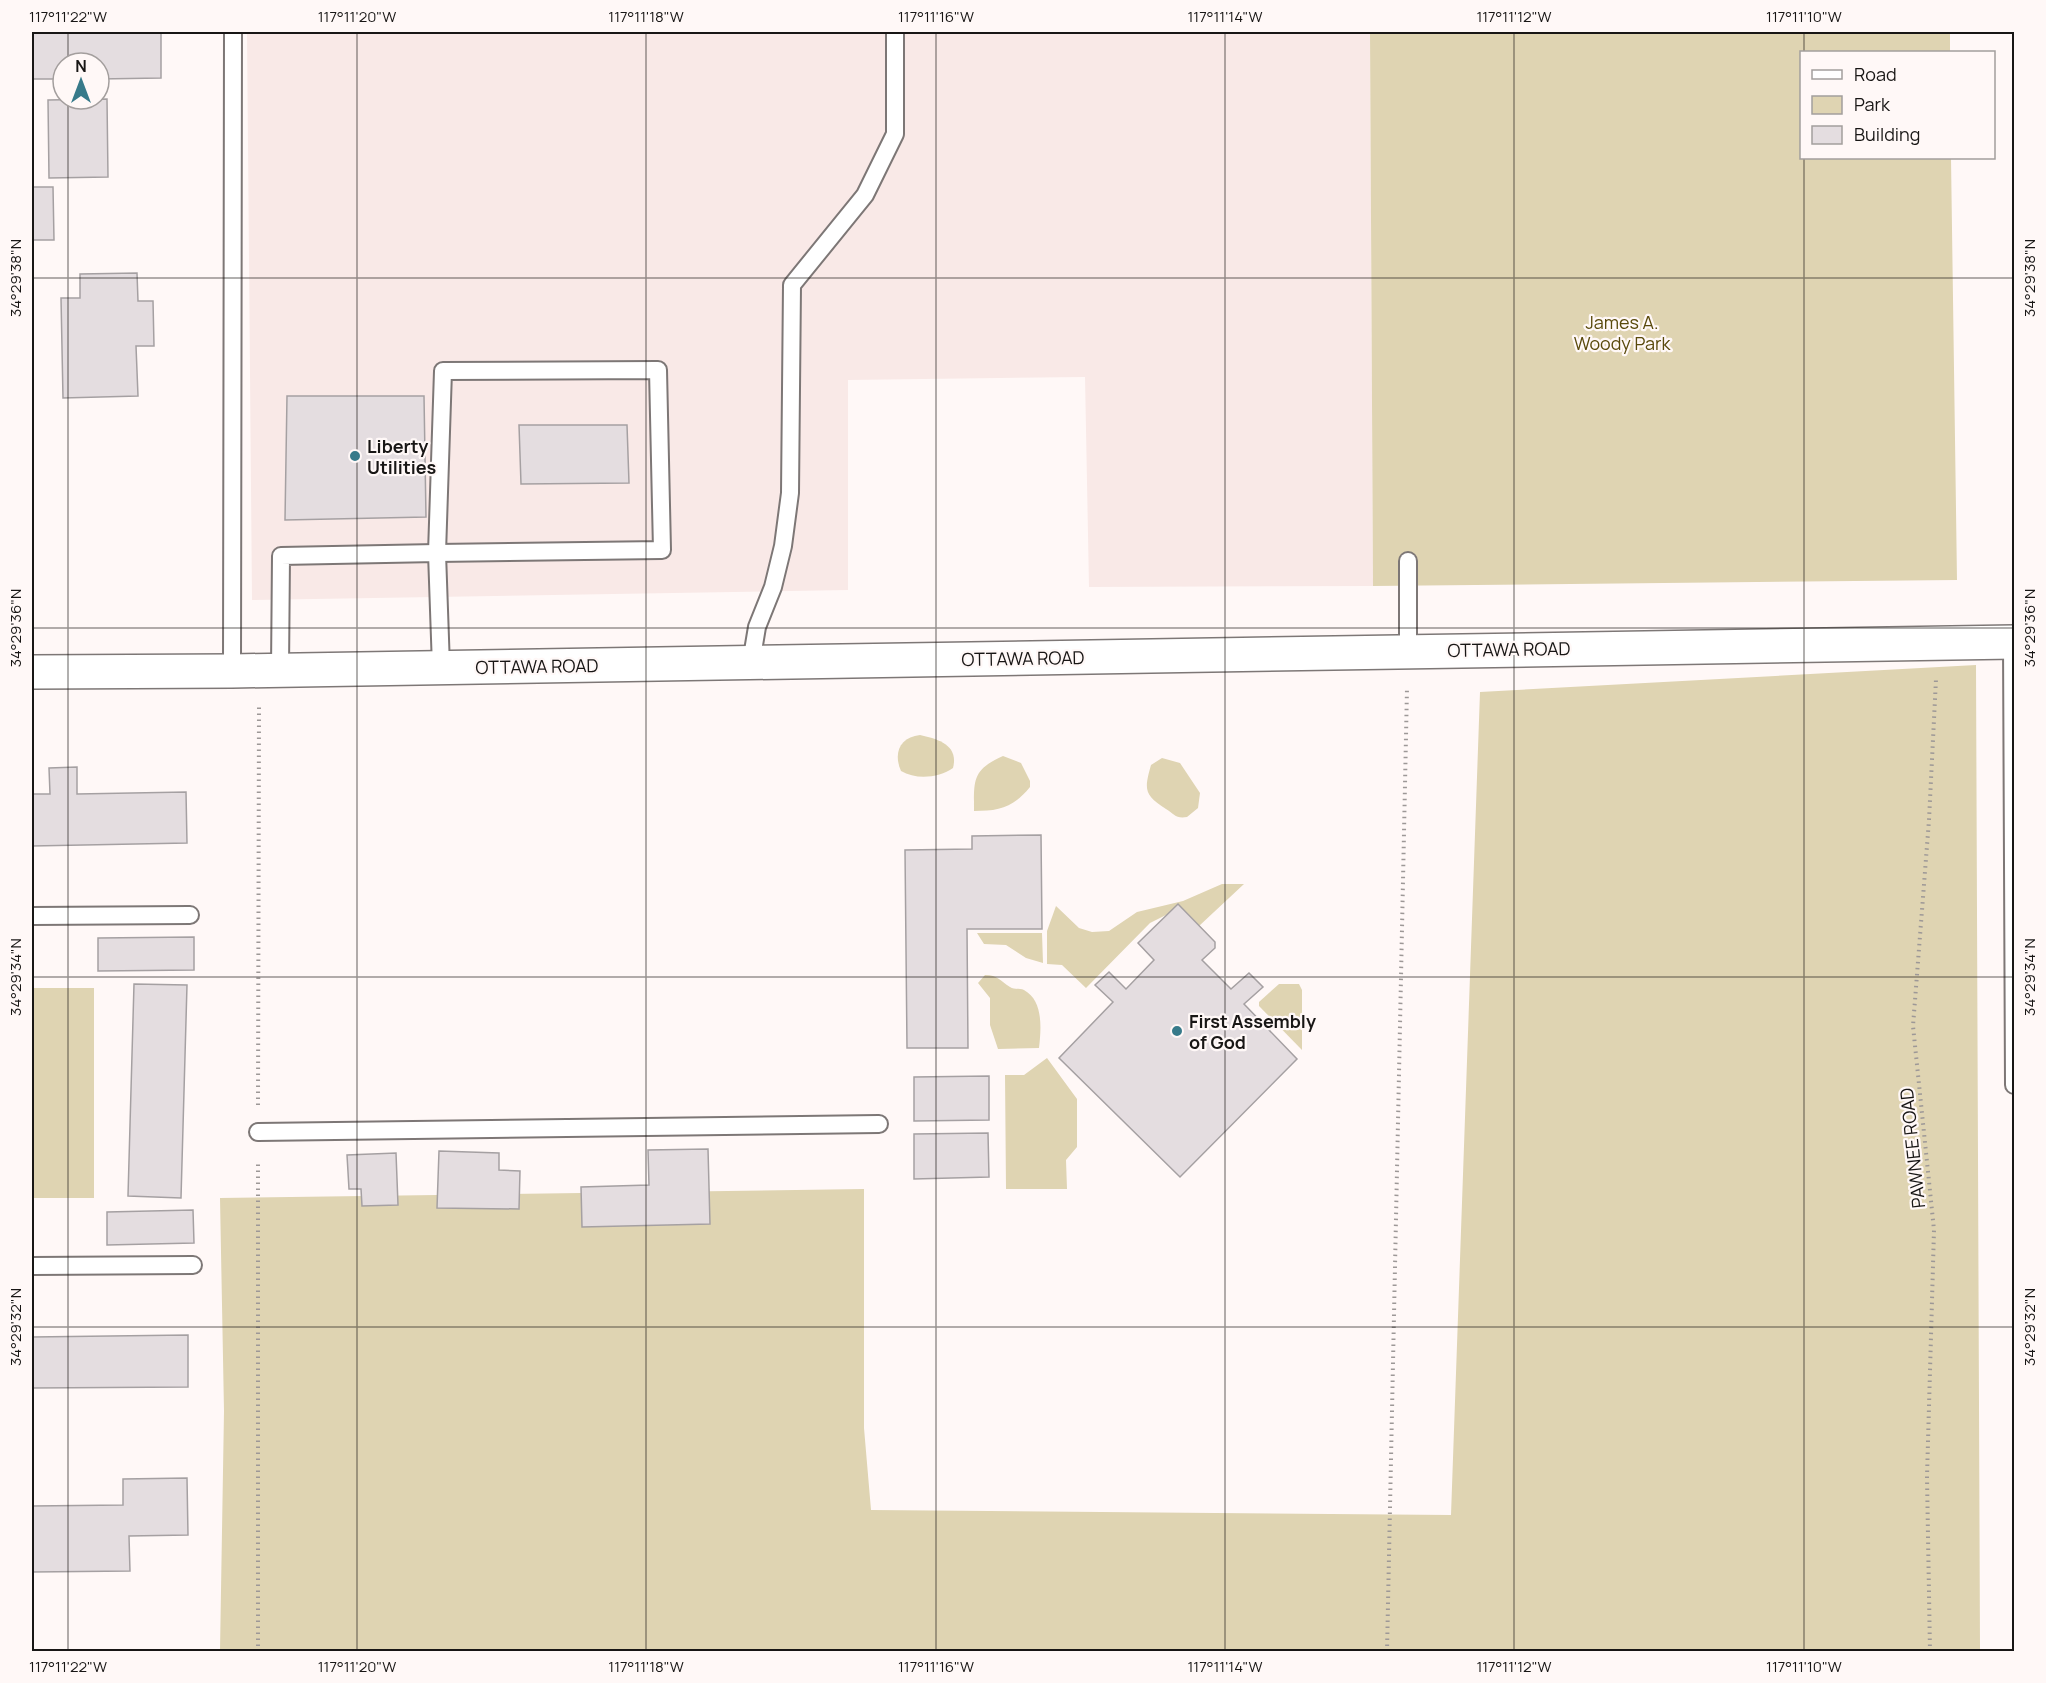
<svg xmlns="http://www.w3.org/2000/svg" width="2046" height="1683" viewBox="0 0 2046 1683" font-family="Manrope,sans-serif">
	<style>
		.built { fill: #f9e9e7 }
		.green { fill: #dfd4b2 }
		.building { fill: #e4dde0; stroke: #a5a0a2; stroke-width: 1.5 }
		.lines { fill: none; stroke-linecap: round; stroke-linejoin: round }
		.service-casing { stroke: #7d7776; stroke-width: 20 }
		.tertiary-casing { stroke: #7d7776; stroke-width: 36 }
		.path { stroke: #9d9897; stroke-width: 4; stroke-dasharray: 1.5 4.5; stroke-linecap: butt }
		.service { stroke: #fff; stroke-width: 16 }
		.tertiary { stroke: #fff; stroke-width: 33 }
		.ticks { fill: none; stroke: #181615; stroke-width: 1.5; stroke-opacity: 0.45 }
		.poi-dot { fill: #377a8a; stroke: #fff8f7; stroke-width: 2 }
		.labels { text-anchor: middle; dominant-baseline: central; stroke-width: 4.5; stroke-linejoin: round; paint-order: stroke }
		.park-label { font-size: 18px; fill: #59490b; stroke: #fff8f7 }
		.poi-label { font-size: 18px; font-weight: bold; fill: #181615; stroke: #fff8f7; text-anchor: start }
		.street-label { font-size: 18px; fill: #181615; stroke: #fff8f7 }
		.neatline { fill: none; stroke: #181615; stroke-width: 2 }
		.ticks-label { font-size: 15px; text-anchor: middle; fill: #181615 }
	</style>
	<rect width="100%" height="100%" fill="#fff8f7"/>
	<path class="built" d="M247,32H1370L1373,586L1089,587L1085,377L848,380V590L252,600Z"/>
	<g class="green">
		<path d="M1370,32H1950V52H1802V158H1951L1957,580L1373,586Z"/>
		<path d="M1976,665L1980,1651H220L224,1411L220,1198L864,1189V1428L871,1510L1451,1515L1480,692Z"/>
		<path d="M920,735C938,739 959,745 953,768C939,778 916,780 901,771C893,753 900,737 920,735Z"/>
		<path d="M1003,756L1021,763L1030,781V787C1013,808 999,811 974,811C974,780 972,770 1003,756Z"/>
		<path d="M1162,758L1180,763L1200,793L1198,808L1187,817C1176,819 1174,814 1166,809C1144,795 1144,790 1151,765Z"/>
		<path d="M1222,884H1244L1199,926L1188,914H1168L1150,923L1086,988L1062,965L1047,964V931L1056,906L1079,928L1092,932L1109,931L1137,912L1183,901Z"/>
		<path d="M977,933H1042L1043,963L1026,958L1006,945L984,944Z"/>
		<path d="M985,975C998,975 1000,981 1010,987C1014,990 1020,988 1024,990C1044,1001 1041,1030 1039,1048L998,1049L990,1025V998L978,983Z"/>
		<path d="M1279,984H1299L1302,990V1050L1259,1006V1002Z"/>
		<rect x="32" y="988" width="62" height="210"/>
		<path d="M1047,1058L1077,1099V1147L1066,1160L1067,1189H1006L1005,1075H1024Z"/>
	</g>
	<g class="building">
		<path d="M32,32H161V78L99,79V63H63V79H32Z"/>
		<path d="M107,99L108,177L49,178L48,100Z"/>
		<path d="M32,187H53L54,240H32Z"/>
		<path d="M137,273L138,301H153L154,346H136L138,396L63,398L61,298H80V274Z"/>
		<path d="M287,396H424L426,517L285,520Z"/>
		<path d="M519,425H627L629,483L521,484Z"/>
		<path d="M77,767V794L186,792L187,843L32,846V794H50L49,768Z"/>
		<path d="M1041,835L1042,929H967L968,1048H907L905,850L972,849V836Z"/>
		<path d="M1178,904L1215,942V948L1202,960L1231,989L1249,973L1263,987L1244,1004L1297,1059L1180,1177L1059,1058L1113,1002L1095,985L1109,972L1126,989L1154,960L1138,943Z"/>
		<path d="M194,937V970L98,971V938Z"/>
		<path d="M134,984L187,985L181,1198L128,1196Z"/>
		<path d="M989,1076V1120L914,1121V1077Z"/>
		<path d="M988,1133L989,1177L914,1179V1134Z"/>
		<path d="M708,1149L710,1224L582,1227L581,1187L649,1185L648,1150Z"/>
		<path d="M439,1151L499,1153V1170L520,1171L519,1209L437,1208Z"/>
		<path d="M396,1153L398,1205L362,1206L361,1189H349L347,1155Z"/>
		<path d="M193,1210L194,1243L107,1245V1212Z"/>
		<path d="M188,1335V1387L32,1388V1337Z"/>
		<path d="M187,1478L188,1535L129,1536L130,1571L32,1572V1506L123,1505V1479Z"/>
	</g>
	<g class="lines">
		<g class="service-casing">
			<g id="service">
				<path d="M658,370L662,550L437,553L443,371Z"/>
				<path d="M1408,561V651"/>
				<path d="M2012,642L2014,1085"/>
				<path d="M751,663L757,627L773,587L783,546L790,493L792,285L865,195L895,134V32"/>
				<path d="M280,669L281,556L437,553L441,667"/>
				<path d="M232,671L233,32"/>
				<path d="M32,916L190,915"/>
				<path d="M258,1132L879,1124"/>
				<path d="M32,1266L193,1265"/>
			</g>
		</g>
		<g class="tertiary-casing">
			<path id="tertiary" d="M32,672L232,671L2014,642"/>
		</g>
		<g class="path">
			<path d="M258,1105L259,707"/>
			<path d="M258,1652V1160"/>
			<path d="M1387,1652L1407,688"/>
			<path d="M1930,1652L1927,1477L1934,1230L1913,1026L1929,820L1936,679"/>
		</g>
		<use href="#service" class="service"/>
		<use href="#tertiary" class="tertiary"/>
	</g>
	<path class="ticks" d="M68,32V63M357,32V1652M646,32V1652M936,32V1652M1225,32V1652M1514,32V1652M1804,32V52M68,99V1652M1804,158V1652M32,278H2014M32,628H2014M32,977H2014M32,1327H2014"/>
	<g class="poi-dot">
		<circle cx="355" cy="456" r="6"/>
		<circle cx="1177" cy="1031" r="6"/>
	</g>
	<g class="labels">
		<g class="park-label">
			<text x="1622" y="322">James A.<tspan x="1622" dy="21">Woody Park</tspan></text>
		</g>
		<g class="poi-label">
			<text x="367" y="446">Liberty<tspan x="367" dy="21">Utilities</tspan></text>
			<text x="1189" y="1021">First Assembly<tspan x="1189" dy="21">of God</tspan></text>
		</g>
		<g class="street-label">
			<text transform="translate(1509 649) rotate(-1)">OTTAWA ROAD</text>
			<text transform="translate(1023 658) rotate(-1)">OTTAWA ROAD</text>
			<text transform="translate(537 666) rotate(-1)">OTTAWA ROAD</text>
			<text transform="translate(1912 1148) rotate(-96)">PAWNEE ROAD</text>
		</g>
	</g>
	<rect width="2046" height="1683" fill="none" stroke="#fff8f7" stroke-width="66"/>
	<rect x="1800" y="51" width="195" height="108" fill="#fff8f7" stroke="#a39e9d" stroke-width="1.5"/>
	<rect x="1812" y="70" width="30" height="9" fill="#ffffff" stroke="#a39e9d" stroke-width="1.5"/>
	<text x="1854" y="81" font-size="18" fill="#181615">Road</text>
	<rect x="1812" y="96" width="30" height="18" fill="#dfd4b2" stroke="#a39e9d" stroke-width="1.5"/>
	<text x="1854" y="111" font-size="18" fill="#181615">Park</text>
	<rect x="1812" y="126" width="30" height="18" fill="#e4dde0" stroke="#a39e9d" stroke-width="1.5"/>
	<text x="1854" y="141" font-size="18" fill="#181615">Building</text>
	<g transform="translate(81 81)"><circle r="28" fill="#fff8f7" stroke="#a39e9d" stroke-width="1.5"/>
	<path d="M0-4.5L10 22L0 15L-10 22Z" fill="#377a8a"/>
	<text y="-9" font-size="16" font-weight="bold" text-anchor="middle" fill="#181615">N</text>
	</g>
	<rect x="33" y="33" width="1980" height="1617" class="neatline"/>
	<g class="ticks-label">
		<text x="68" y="22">117°11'22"W</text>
		<text x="357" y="22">117°11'20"W</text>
		<text x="646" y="22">117°11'18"W</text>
		<text x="936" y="22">117°11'16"W</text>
		<text x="1225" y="22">117°11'14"W</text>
		<text x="1514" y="22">117°11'12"W</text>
		<text x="1804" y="22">117°11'10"W</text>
		<text transform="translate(16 278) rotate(-90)" y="5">34°29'38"N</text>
		<text transform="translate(2030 278) rotate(-90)" y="5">34°29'38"N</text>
		<text transform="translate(16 628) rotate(-90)" y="5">34°29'36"N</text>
		<text transform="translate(2030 628) rotate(-90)" y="5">34°29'36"N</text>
		<text transform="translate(16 977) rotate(-90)" y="5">34°29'34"N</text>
		<text transform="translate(2030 977) rotate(-90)" y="5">34°29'34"N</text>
		<text transform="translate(16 1327) rotate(-90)" y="5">34°29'32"N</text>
		<text transform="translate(2030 1327) rotate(-90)" y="5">34°29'32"N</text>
		<text x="68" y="1672">117°11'22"W</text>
		<text x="357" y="1672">117°11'20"W</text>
		<text x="646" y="1672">117°11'18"W</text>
		<text x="936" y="1672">117°11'16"W</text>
		<text x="1225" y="1672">117°11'14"W</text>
		<text x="1514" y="1672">117°11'12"W</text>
		<text x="1804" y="1672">117°11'10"W</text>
	</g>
</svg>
